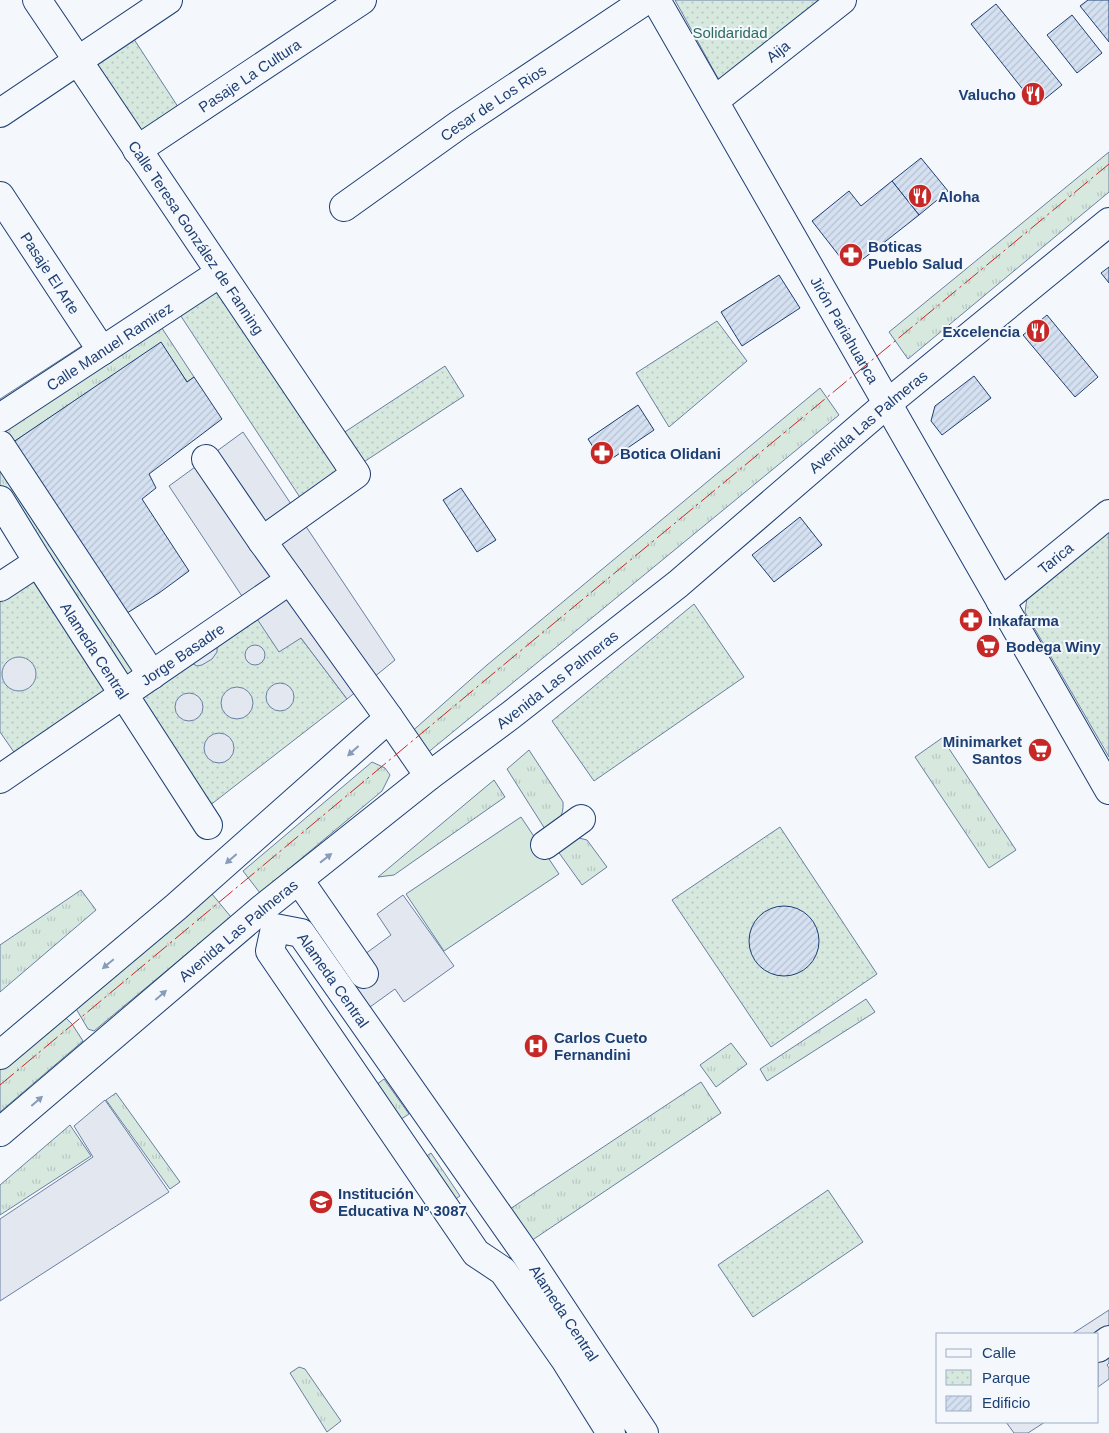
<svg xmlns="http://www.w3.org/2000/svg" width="1109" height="1433" viewBox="0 0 1109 1433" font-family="Arial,sans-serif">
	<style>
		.grass { fill: url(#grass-tufts); stroke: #687fa3 }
		.park { fill: url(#park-dots); stroke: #687fa3 }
		.pitch { fill: #d7e8df; stroke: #687fa3 }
		.parking { fill: #e3e8f0; stroke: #687fa3 }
		.building { fill: url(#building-hatch); stroke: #1d3f73 }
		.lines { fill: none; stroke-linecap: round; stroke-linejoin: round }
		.minor-casing { stroke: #1d3f73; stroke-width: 30 }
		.major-casing { stroke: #1d3f73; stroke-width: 30 }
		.minor { stroke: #f4f7fb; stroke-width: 28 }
		.major { stroke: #f4f7fb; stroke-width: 28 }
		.power { stroke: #c62828; stroke-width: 1; stroke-dasharray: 18 4 2.5 4; stroke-linecap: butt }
		.oneway { fill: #889bb7 }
		.labels { text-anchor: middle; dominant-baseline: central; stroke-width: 4; stroke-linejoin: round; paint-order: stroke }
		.park-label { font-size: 15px; fill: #2c6c60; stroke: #f4f7fb }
		.street-label { font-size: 15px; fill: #1d3f73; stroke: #f4f7fb }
		.poi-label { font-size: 15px; font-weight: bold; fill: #1d3f73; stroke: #f4f7fb; text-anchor: start }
	</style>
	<defs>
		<pattern id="grass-tufts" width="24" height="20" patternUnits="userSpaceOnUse" patternTransform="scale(1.25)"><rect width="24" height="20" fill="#d7e8df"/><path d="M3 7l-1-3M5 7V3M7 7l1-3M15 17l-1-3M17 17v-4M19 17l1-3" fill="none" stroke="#b8c8c3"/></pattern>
		<pattern id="park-dots" width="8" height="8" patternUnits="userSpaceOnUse" patternTransform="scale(1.25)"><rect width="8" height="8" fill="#d7e8df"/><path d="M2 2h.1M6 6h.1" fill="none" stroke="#b8c8c3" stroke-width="1.8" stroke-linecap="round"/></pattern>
		<pattern id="building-hatch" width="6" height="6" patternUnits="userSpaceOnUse" patternTransform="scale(1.25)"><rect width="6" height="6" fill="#d5e0f0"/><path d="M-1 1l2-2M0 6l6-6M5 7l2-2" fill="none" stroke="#b6c1d1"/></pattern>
	</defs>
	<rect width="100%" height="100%" fill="#f4f7fb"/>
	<g class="grass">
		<path d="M1109,152V192L908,359L889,332Z"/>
		<path d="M154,316L194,377L187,382L161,343L3,449L152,675L123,695L0,498V399L94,338Z"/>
		<path d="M820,388L839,415L426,754L409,734L487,665Z"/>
		<path d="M942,738L1016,850L989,868L915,757Z"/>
		<path d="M529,750L563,802C564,818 558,820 545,829L507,769Z"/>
		<path d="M372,762L385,768L390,775L382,791L260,893L243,871Z"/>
		<path d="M494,780L505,797L394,875L378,877Z"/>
		<path d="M575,837L587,840L607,867L582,885L557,850Z"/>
		<path d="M81,890L96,910L0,992V945Z"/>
		<path d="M212,894L231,917L94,1031L88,1029L75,1007Z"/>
		<path d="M866,999L875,1012L767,1081L760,1069Z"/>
		<path d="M64,1016L72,1024L83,1041L0,1112V1069Z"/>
		<path d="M731,1043L747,1064L716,1087L700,1065Z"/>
		<path d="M384,1079L409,1114L392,1125L368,1091Z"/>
		<path d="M701,1082L721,1113L528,1243L507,1211Z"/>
		<path d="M116,1093L180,1182L170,1189L106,1100Z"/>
		<path d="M70,1125L91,1156L0,1215V1185Z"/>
		<path d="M431,1153L460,1196L447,1205L418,1162Z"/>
		<path d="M299,1367L305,1369L341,1421L327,1432L290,1373Z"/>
	</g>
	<g class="park">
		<path d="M675,0H821L720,82Z"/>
		<path d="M128,30L182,113L140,140L88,58Z"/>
		<path d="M210,270L325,445L445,366L464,396L303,502L169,298Z"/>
		<path d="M717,321L747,361L669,427L636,373Z"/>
		<path d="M1109,532V757L1025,612L1027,598Z"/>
		<path d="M35,572L114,692L18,758L0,732V594Z"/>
		<path d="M694,604L744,677L594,781L552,721Z"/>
		<path d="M249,609L301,638L347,699L200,813L123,695Z"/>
		<path d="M780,827L877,974L771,1047L672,900Z"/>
		<path d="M828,1190L863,1242L753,1317L718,1265Z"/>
	</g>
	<path class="pitch" d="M521,817L559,874L444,951L406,894Z"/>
	<g class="parking">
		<path d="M243,432L395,660L347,699L301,638L279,652L169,486Z"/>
		<path d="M217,644V652L212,659L202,665L197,666L188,661Z"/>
		<circle cx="255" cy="655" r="10"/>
		<circle cx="19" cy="674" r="17"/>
		<circle cx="280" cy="697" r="14"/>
		<circle cx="237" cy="703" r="16"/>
		<circle cx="189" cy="707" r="14"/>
		<circle cx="219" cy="748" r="15"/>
		<path d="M403,895L454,966L404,1002L395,989L370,1007L343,970L391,935L377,914Z"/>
		<path d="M105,1100L169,1192L0,1301V1219L93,1157L74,1126Z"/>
		<path d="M1109,1310V1363L1107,1365L1109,1368V1379L1098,1387V1334H1072Z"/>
		<path d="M1006,1422H1045L1028,1433H1014Z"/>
	</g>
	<g class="building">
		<path d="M1088,0H1109V42L1080,6Z"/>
		<path d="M996,4L1062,85L1036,106L971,24Z"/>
		<path d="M1072,15L1102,53L1077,73L1047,35Z"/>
		<path d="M921,158L948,191L919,215L892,181Z"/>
		<path d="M892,181L919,215L858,263L844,262L812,221L849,191L861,206Z"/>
		<path d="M1109,267V283L1101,273Z"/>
		<path d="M779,275L800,308L742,346L721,312Z"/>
		<path d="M1047,315L1098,377L1075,397L1023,335Z"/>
		<path d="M161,342L187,382L194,377L222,419L149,474L156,488L142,499L189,571L159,593L116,620L3,449Z"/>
		<path d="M974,376L991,398L942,435L931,421L935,406Z"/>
		<path d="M638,405L654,430L604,464L588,439Z"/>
		<path d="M461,488L496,540L477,552L443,500Z"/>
		<path d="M800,517L822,545L774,582L752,555Z"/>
		<circle cx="784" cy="941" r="35"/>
	</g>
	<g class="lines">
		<g class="minor-casing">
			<g id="minor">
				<path id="s1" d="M37,0L356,474L262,541"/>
				<path id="s2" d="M656,0L1109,790"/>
				<path id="s3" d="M714,101L842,0"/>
				<path d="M0,113L168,0"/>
				<path id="s4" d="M137,150L362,0"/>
				<path id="s5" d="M0,196L102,351"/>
				<path id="s6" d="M344,207L460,124L646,0"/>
				<path id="s7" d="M0,418L220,273"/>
				<path d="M0,445L152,675"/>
				<path d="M206,459L262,541L389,718"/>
				<path id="s8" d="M0,500L38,562L208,825"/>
				<path d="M0,587L38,562"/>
				<path id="s9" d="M1001,602L1109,514"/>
				<path id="s10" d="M0,779L290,580"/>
				<path d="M545,845L581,819"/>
				<path d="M299,880L364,974"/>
				<path d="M1098,1348L1109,1340"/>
				<path id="s11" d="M611,1433L566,1361L503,1271L476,1253L270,951L275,928L301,933L525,1253L644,1433"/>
			</g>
		</g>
		<g class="major-casing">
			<g id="major">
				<path d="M0,1055L176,907L389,718L429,776"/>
				<path id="s12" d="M0,1132L263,908L429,776L511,715L678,584L888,403L1109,222"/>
			</g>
		</g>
		<use href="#minor" class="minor"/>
		<use href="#major" class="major"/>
		<path class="power" d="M0,1085L495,672L1109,164"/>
	</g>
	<defs><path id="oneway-solid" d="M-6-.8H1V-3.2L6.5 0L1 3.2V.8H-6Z" transform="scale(1.25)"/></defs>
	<g class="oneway">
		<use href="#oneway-solid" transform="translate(353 751) rotate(138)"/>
		<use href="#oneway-solid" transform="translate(326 858) rotate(-38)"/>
		<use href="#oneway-solid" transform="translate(231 859) rotate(139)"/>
		<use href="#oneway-solid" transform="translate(108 964) rotate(140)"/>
		<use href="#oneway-solid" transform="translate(161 995) rotate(-41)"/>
		<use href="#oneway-solid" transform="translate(37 1101) rotate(-41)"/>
	</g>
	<defs>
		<g id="restaurant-disc" transform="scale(1.25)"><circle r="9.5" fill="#c62828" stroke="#f4f7fb"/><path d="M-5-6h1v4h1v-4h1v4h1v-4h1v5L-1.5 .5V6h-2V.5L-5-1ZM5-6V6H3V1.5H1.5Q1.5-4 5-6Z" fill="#fff"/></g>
		<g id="pharmacy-disc" transform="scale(1.25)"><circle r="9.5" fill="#c62828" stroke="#f4f7fb"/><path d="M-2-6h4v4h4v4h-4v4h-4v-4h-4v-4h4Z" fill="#fff"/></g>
		<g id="supermarket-disc" transform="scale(1.25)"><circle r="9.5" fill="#c62828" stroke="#f4f7fb"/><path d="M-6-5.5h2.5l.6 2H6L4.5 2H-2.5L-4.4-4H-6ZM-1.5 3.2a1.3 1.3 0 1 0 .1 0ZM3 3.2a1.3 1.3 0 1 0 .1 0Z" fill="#fff"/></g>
		<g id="hospital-disc" transform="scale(1.25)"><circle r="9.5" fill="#c62828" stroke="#f4f7fb"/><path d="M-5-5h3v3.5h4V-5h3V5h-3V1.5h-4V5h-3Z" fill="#fff"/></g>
		<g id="school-disc" transform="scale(1.25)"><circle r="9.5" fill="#c62828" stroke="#f4f7fb"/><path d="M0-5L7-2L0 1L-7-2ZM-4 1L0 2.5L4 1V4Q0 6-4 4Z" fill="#fff"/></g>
	</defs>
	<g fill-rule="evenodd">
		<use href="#restaurant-disc" x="1033" y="94"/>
		<use href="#restaurant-disc" x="920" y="196"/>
		<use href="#pharmacy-disc" x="851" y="255"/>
		<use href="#restaurant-disc" x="1038" y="331"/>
		<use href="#pharmacy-disc" x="602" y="453"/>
		<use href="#pharmacy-disc" x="971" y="620"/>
		<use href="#supermarket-disc" x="988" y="646"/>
		<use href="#supermarket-disc" x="1040" y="750"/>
		<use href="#hospital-disc" x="536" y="1046"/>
		<use href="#school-disc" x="321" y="1202"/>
	</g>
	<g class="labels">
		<g class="park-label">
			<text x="730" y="32">Solidaridad</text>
		</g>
		<g class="street-label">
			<text stroke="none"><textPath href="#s3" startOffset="81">Aija</textPath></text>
			<text stroke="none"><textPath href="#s4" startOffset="135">Pasaje La Cultura</textPath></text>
			<text stroke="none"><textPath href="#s6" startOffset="182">Cesar de Los Rios</textPath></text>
			<text stroke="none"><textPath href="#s1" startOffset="286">Calle Teresa González de Fanning</textPath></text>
			<text stroke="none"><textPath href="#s5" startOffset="92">Pasaje El Arte</textPath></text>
			<text stroke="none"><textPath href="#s2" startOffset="380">Jirón Pariahuanca</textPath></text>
			<text stroke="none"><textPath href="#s7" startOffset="131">Calle Manuel Ramirez</textPath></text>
			<text stroke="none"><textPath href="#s12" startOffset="1122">Avenida Las Palmeras</textPath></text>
			<text stroke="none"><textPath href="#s9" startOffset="70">Tarica</textPath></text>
			<text stroke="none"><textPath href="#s8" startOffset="178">Alameda Central</textPath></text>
			<text stroke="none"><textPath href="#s10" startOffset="221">Jorge Basadre</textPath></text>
			<text stroke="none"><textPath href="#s12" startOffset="718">Avenida Las Palmeras</textPath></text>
			<text stroke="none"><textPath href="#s12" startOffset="312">Avenida Las Palmeras</textPath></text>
			<text stroke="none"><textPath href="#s11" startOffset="700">Alameda Central</textPath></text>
			<text stroke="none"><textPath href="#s11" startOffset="1105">Alameda Central</textPath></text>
		</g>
		<g class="poi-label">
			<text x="1016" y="94" text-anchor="end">Valucho</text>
			<text x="938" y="196">Aloha</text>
			<text x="868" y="246">Boticas<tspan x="868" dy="17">Pueblo Salud</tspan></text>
			<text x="1020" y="331" text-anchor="end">Excelencia</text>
			<text x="620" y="453">Botica Olidani</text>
			<text x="988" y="620">Inkafarma</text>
			<text x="1006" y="646">Bodega Winy</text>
			<text x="1022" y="741" text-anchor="end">Minimarket<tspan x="1022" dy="17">Santos</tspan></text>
			<text x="554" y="1037">Carlos Cueto<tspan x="554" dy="17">Fernandini</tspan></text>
			<text x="338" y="1193">Institución<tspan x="338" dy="17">Educativa Nº 3087</tspan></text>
		</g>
	</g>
	<rect x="936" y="1333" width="162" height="90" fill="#f4f7fb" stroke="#9eadc5"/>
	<rect x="946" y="1349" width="25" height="8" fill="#f4f7fb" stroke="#9eadc5"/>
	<text x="982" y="1358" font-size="15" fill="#1d3f73">Calle</text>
	<rect x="946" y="1370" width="25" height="15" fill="url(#park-dots)" stroke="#9eadc5"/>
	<text x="982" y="1383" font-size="15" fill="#1d3f73">Parque</text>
	<rect x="946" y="1396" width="25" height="15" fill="url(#building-hatch)" stroke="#9eadc5"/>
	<text x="982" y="1408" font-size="15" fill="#1d3f73">Edificio</text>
</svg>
